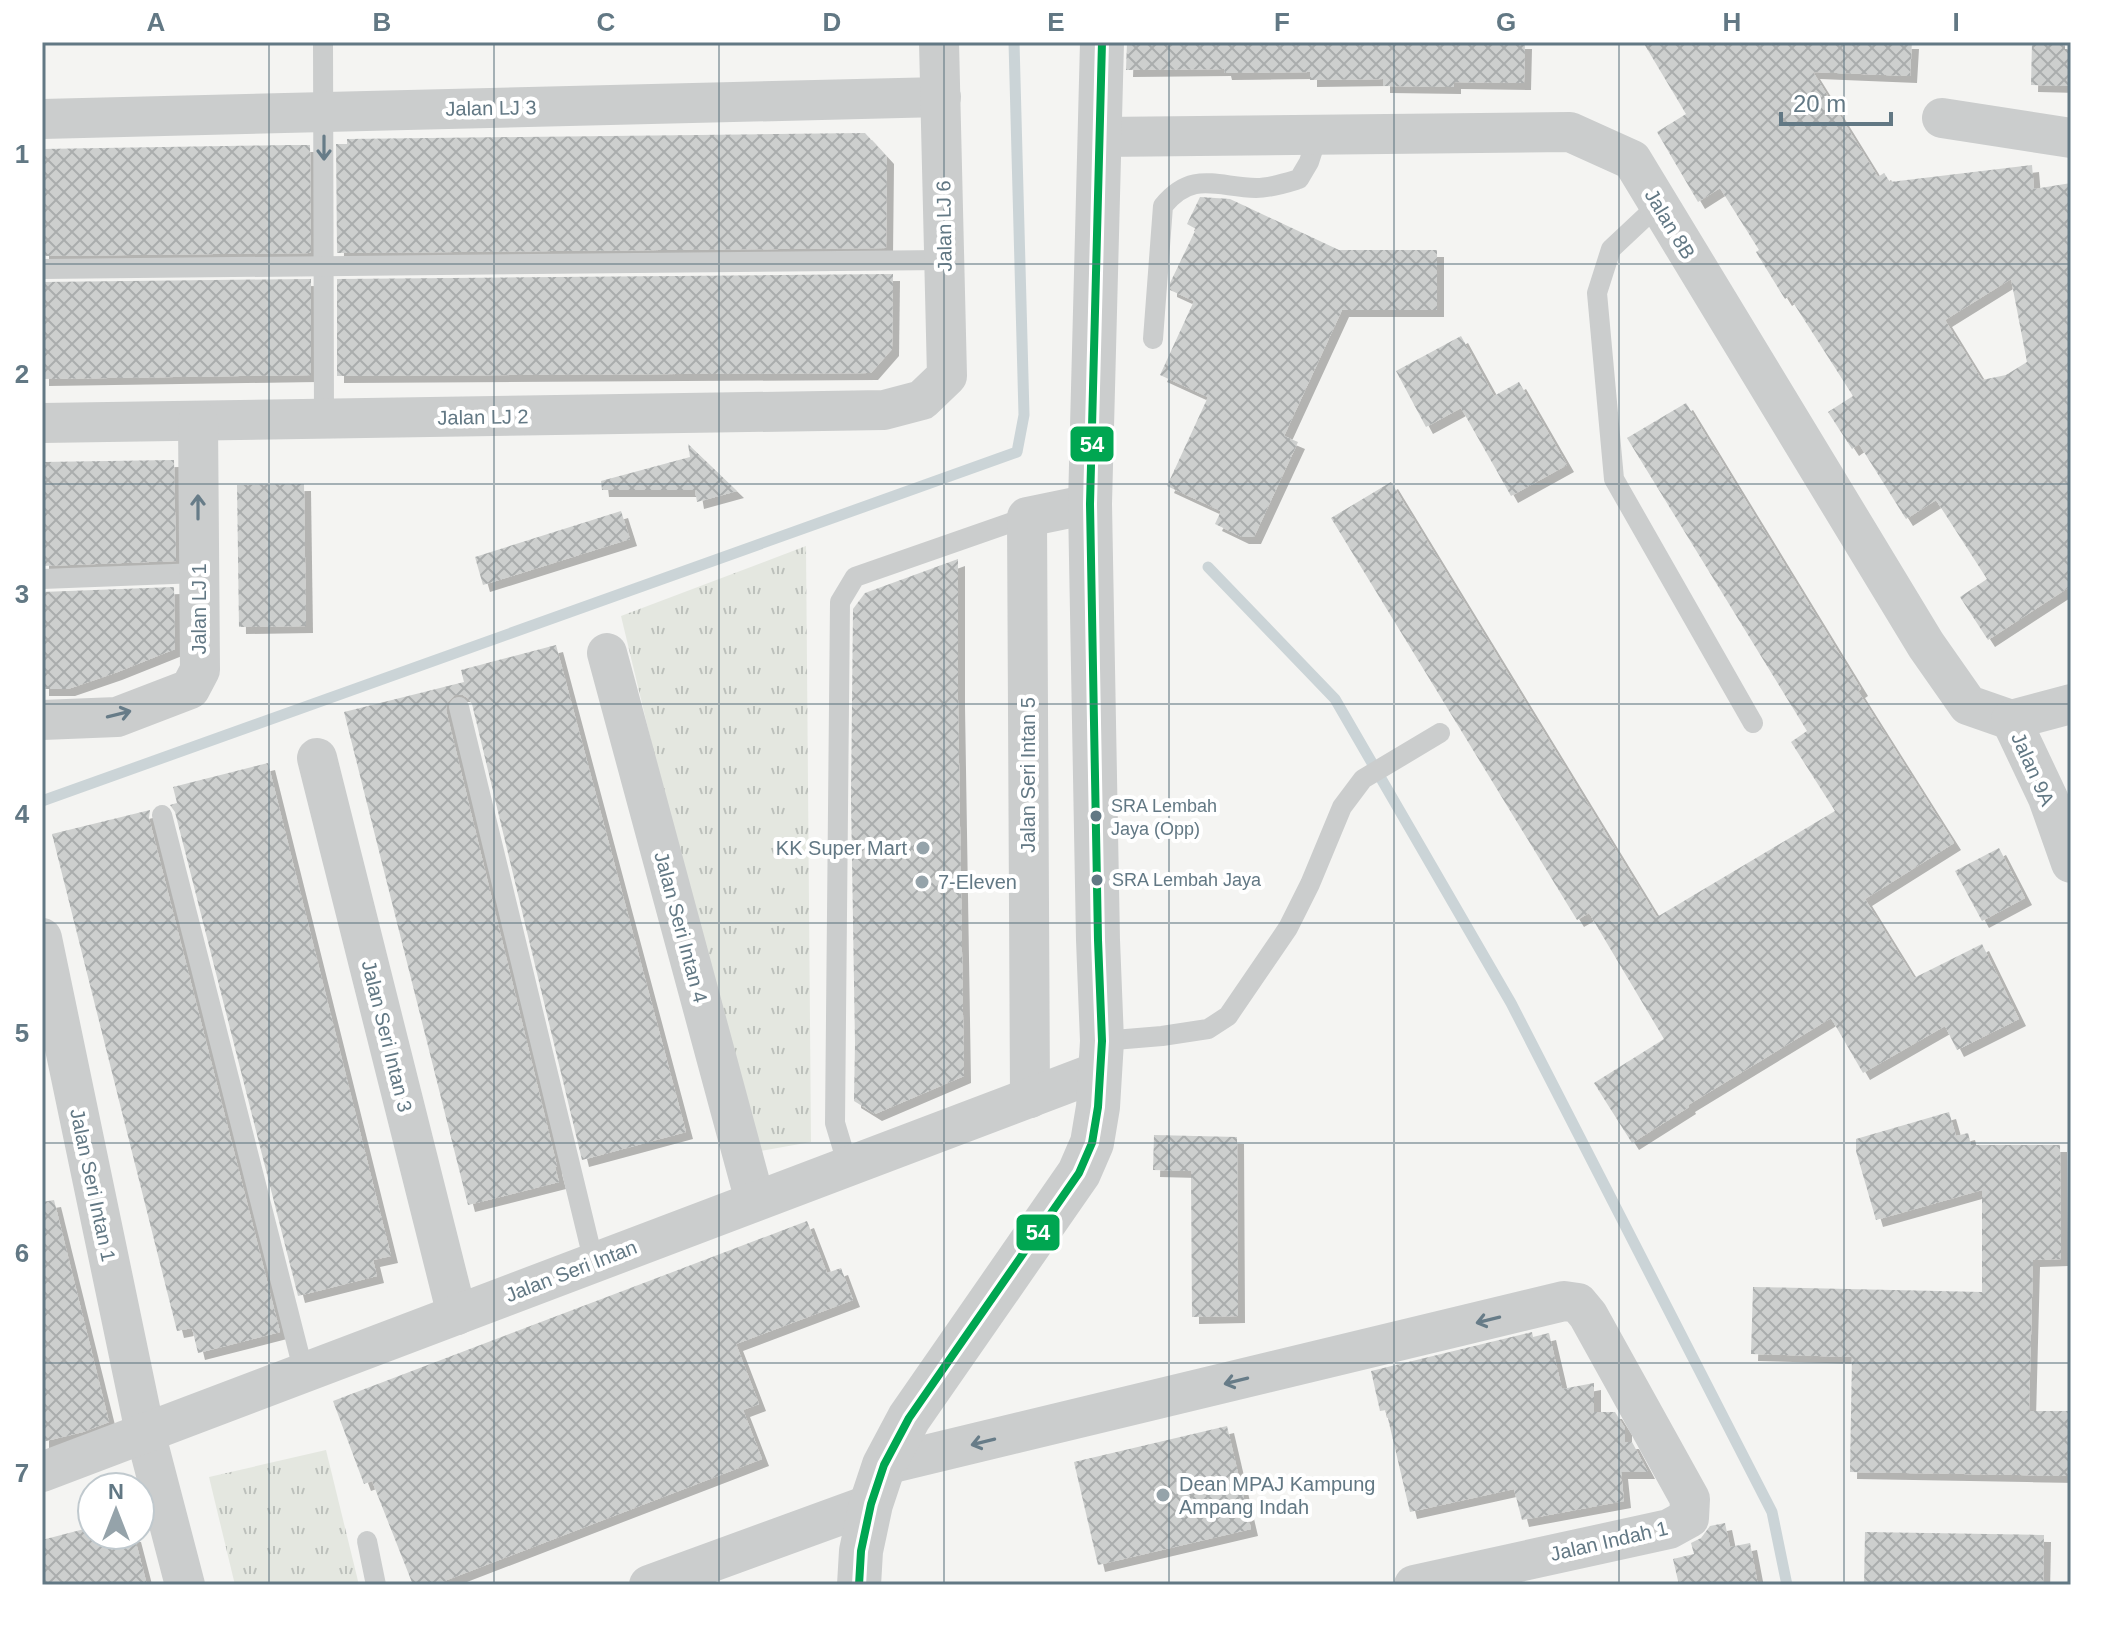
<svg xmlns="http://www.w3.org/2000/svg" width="2113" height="1627" viewBox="0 0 2113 1627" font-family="Helvetica,sans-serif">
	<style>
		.park { fill: url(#park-tufts) }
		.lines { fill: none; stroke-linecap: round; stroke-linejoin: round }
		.stream { stroke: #cbd4d7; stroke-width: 11 }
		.building { fill: url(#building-cross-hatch); fill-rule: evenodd; filter: url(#shadow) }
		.service { stroke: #cbcdcd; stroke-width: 20 }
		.minor { stroke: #cbcdcd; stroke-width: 40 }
		.tertiary { stroke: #cbcdcd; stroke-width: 44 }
		.bus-1-casing { stroke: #fff; stroke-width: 14 }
		.bus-1 { stroke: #00a651; stroke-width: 8 }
		.oneway { stroke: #677c88 }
		.grid { fill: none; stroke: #627884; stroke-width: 2; stroke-opacity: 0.55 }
		.bus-dot { fill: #627884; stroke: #fff; stroke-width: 3 }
		.poi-dot { fill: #95a3aa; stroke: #fff; stroke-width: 3 }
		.labels { text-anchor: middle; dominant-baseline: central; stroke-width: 8; stroke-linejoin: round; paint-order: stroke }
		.bus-label { font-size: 18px; fill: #627884; stroke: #fff; text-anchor: start }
		.street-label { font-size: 20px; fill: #627884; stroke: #fff }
		.poi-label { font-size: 20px; fill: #627884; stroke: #fff; text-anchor: start }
		.line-badge { stroke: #fff; stroke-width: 3 }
		.badge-label { font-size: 22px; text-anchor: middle; font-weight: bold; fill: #fff }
		.neatline { fill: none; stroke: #627884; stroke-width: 3 }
		.grid-label { font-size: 26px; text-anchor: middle; font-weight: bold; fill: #627884 }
	</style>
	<defs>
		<pattern id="park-tufts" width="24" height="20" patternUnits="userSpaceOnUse" patternTransform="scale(2)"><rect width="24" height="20" fill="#e4e7e0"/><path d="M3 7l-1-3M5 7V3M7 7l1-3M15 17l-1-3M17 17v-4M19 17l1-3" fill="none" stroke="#bcc0bb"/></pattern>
		<pattern id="building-cross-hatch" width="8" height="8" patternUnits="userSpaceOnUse" patternTransform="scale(2)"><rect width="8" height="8" fill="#cdcfce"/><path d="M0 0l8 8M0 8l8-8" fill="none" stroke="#aaadad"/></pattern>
		<filter id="shadow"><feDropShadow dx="7" dy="7" stdDeviation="0" flood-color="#0004"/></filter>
	</defs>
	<rect width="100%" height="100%" fill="#f4f4f2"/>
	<g class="park">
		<path d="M806,546L811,1142L750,1153L621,616Z"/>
		<path d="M326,1450L359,1585H235L209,1477Z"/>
	</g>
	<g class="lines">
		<g class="stream">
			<path d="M1208,567L1335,699L1511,1003L1772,1512L1787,1585"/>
			<path d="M42,801L1017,452L1024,415L1014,42"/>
		</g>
	</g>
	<g class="building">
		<path d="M1127,42H1525L1524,83L1454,82V87L1383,86V79L1310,80V72L1225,73L1224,69L1126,70Z"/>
		<path d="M1643,42H1912L1910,76L1813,72L1878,177L1884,173L1890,182L2032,165L2034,189L2071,183V586L1988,640L1960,597L1987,579L1936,500L1906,519L1859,444L1852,449L1828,412L1853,396L1789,296L1785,299L1756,252L1759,250L1720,188L1698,202L1657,132L1686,114ZM2011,279L2027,362L2006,375L1982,380L1945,320Z"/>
		<path d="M2032,42H2065V49H2071V86L2031,85Z"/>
		<path d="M865,133L887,157L886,248L337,253L336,144H347V139Z"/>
		<path d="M289,145H310L311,253L42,256V149Z"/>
		<path d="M1200,197L1230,199L1339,250H1437V310H1342L1284,436L1298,442L1254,537H1242L1215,524L1221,511L1167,486L1208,397L1160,375L1194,301L1170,290V283L1196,229L1187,224Z"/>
		<path d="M893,274L892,349L871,373L337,376V279Z"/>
		<path d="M311,279V375L42,379V282Z"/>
		<path d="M1461,336L1494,396L1519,382L1567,465L1511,496L1461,408L1426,427L1396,371Z"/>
		<path d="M1686,403L1861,689L1858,691L1954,843L1865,899L1914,978L1982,944L2019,1019L1957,1050L1945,1026L1863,1073L1831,1018L1688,1105L1689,1107L1632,1143L1594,1083L1664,1039L1589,913L1577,920L1331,518L1391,482L1657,917L1835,811L1791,742L1807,731L1627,438Z"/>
		<path d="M688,444L737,491L697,502L695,490H602L601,481L690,457Z"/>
		<path d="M174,460L176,561L42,566V462Z"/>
		<path d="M304,484L306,626L239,627L237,485Z"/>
		<path d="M621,511L630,539L483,585L475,557Z"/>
		<path d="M958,559V700L964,1076L875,1114L854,1101L855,1043L851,799L853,609L865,593Z"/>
		<path d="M174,587L175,649L115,673L68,689H42V592Z"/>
		<path d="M556,645L686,1132L582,1160L472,704L469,699L463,695H455L447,703L446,710L557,1166L555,1167L559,1182L468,1205L344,712L464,682L461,670Z"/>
		<path d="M268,763L391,1256L373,1260L377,1276L298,1296L175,812L170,805L177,803L173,787Z"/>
		<path d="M150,810L149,818L280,1332L198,1353L192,1328L177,1331L52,834Z"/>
		<path d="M1999,848L2025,898L1982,921L1955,871Z"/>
		<path d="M1949,1112L1956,1136L1968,1133L1971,1145H2060L2061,1259L2033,1260L2029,1411H2071V1476L1850,1472L1852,1357L1751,1354L1753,1287L1982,1292V1190L1876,1220L1856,1151V1139Z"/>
		<path d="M1154,1135L1237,1137L1238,1316L1192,1317L1191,1171L1153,1170Z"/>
		<path d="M54,1200L109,1422L83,1432L42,1442V1202Z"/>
		<path d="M807,1221L827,1273L841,1268L853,1300L736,1344L759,1404L743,1410L762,1459L434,1585H413L372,1481L364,1484L333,1401Z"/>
		<path d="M1532,1332L1533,1337L1549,1333L1562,1389L1594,1383V1412H1615L1625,1428V1442H1632L1648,1472H1621L1624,1501L1522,1520L1514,1489L1410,1512L1386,1410L1380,1411L1371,1371Z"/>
		<path d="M1227,1426L1251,1529L1098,1565L1074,1462Z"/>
		<path d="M1725,1523L1730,1547L1750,1543L1758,1585H1679L1673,1559L1694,1554L1691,1543L1701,1538L1710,1526Z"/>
		<path d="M92,1527V1535H134L147,1585H45L42,1573V1540Z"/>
		<path d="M1865,1532L2044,1535L2043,1585H1864Z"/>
	</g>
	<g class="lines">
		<g class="service">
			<path d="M323,42L324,419"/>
			<path d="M1659,204L1611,249L1597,293L1614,479L1753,723"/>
			<path d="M42,269L944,260"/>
			<path d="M1153,339L1163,206C1192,170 1217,187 1256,188C1271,188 1286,183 1299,179L1309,162L1318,134"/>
			<path d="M42,579L199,573"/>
			<path d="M459,707L594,1263"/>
			<path d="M162,815L304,1373"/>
			<path d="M1102,1041L1162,1036L1208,1029L1228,1016L1288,928L1310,884L1342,807L1363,779L1440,733"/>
			<path d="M848,1166L835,1123L840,602L855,577L1027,517"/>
			<path d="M367,1541L376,1585"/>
		</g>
		<g class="minor">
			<path d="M1942,118L2071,138"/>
			<path d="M42,119L941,97"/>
			<path d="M1101,137L1570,132L1632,160L1926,645L1968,705L2011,720"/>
			<path d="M42,423L884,410L922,400L947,376L939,42"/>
			<path d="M607,653L755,1201"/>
			<path d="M42,720L117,717L190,689L200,670L198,421"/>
			<path d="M2011,720L2048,798L2071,863"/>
			<path d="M2011,720L2071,704"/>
			<path d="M317,758L457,1315"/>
			<path d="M42,938L145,1432L185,1585"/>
			<path d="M1030,1098L1027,517L1090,504"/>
			<path d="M884,1465L1564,1301L1578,1303L1588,1315L1690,1499L1689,1518L1669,1529L1414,1585"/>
			<path d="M42,1472L1100,1071"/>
			<path d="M649,1585L871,1504"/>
		</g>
		<path class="tertiary" d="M859,1585L861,1551L871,1504L884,1465L909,1418L1079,1173L1092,1143L1098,1107L1102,1041L1098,940L1090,504L1102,42"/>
		<g class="bus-1-casing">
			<path id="bus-1" d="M859,1585L861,1551L871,1504L884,1465L909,1418L1079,1173L1092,1143L1098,1107L1102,1041L1098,940L1090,504L1102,42"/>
		</g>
		<use href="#bus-1" class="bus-1"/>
	</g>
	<defs><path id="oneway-shaft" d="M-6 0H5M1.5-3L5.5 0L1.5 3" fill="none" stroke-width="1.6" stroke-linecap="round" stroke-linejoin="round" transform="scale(2)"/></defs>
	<g class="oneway">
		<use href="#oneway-shaft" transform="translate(324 148) rotate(90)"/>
		<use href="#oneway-shaft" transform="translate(198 507) rotate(-90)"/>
		<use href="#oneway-shaft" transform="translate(119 714) rotate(-14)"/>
		<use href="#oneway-shaft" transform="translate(1488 1320) rotate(166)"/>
		<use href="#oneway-shaft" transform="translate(1236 1381) rotate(166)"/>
		<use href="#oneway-shaft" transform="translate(983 1442) rotate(166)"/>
	</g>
	<path class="grid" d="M269,42V1585M494,42V1585M719,42V1585M944,42V1585M1169,42V1585M1394,42V1585M1619,42V1585M1844,42V1585M42,264H2071M42,484H2071M42,704H2071M42,923H2071M42,1143H2071M42,1363H2071"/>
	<g class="bus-dot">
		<circle cx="1096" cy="816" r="7"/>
		<circle cx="1097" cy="880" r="7"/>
	</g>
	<g class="poi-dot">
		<circle cx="923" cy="848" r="8"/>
		<circle cx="922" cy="882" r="8"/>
		<circle cx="1163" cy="1495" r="8"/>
	</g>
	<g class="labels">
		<g class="bus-label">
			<text x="1111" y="806">SRA Lembah<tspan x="1111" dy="23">Jaya (Opp)</tspan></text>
			<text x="1112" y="880">SRA Lembah Jaya</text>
		</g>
		<g class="street-label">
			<text transform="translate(491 108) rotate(-1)">Jalan LJ 3</text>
			<text transform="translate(1670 224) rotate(59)">Jalan 8B</text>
			<text transform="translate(944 226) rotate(-91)">Jalan LJ 6</text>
			<text transform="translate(483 417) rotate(-1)">Jalan LJ 2</text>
			<text transform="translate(199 609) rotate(-90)">Jalan LJ 1</text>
			<text transform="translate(2033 769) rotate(66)">Jalan 9A</text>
			<text transform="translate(1028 775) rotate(-90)">Jalan Seri Intan 5</text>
			<text transform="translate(681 927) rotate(75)">Jalan Seri Intan 4</text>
			<text transform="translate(387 1036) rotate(76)">Jalan Seri Intan 3</text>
			<text transform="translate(93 1185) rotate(78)">Jalan Seri Intan 1</text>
			<text transform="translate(571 1271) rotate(-21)">Jalan Seri Intan</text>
			<text transform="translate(1609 1541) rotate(-13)">Jalan Indah 1</text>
		</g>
		<g class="poi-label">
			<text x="907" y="848" text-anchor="end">KK Super Mart</text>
			<text x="938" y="882">7-Eleven</text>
			<text x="1179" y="1484">Dean MPAJ Kampung<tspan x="1179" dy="23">Ampang Indah</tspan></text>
		</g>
	</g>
	<g class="line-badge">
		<rect x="1069" y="425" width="46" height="38" rx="8" fill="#00a651"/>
		<rect x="1015" y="1213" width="46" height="39" rx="8" fill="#00a651"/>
	</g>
	<g class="badge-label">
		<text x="1092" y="452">54</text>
		<text x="1038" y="1240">54</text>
	</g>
	<rect width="2113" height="1627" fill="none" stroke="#ffffff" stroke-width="88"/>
	<g transform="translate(116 1511)"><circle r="38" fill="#ffffff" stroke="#c0c9ce" stroke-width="2"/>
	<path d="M0-6L14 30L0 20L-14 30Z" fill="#95a3aa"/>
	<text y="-12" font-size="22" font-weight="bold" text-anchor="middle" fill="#627884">N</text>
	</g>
	<path d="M1781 112v12h110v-12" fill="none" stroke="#627884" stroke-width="4"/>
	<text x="1793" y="112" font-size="24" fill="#627884" stroke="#ffffff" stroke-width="6" paint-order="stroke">20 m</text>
	<rect x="44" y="44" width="2025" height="1539" class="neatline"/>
	<g class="grid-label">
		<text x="156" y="31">A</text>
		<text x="382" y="31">B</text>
		<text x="606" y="31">C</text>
		<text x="832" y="31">D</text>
		<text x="1056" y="31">E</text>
		<text x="1282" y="31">F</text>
		<text x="1506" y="31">G</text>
		<text x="1732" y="31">H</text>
		<text x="1956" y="31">I</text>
		<text x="22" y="163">1</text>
		<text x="22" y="383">2</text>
		<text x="22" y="603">3</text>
		<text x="22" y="823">4</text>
		<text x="22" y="1042">5</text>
		<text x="22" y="1262">6</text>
		<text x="22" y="1482">7</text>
	</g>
</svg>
